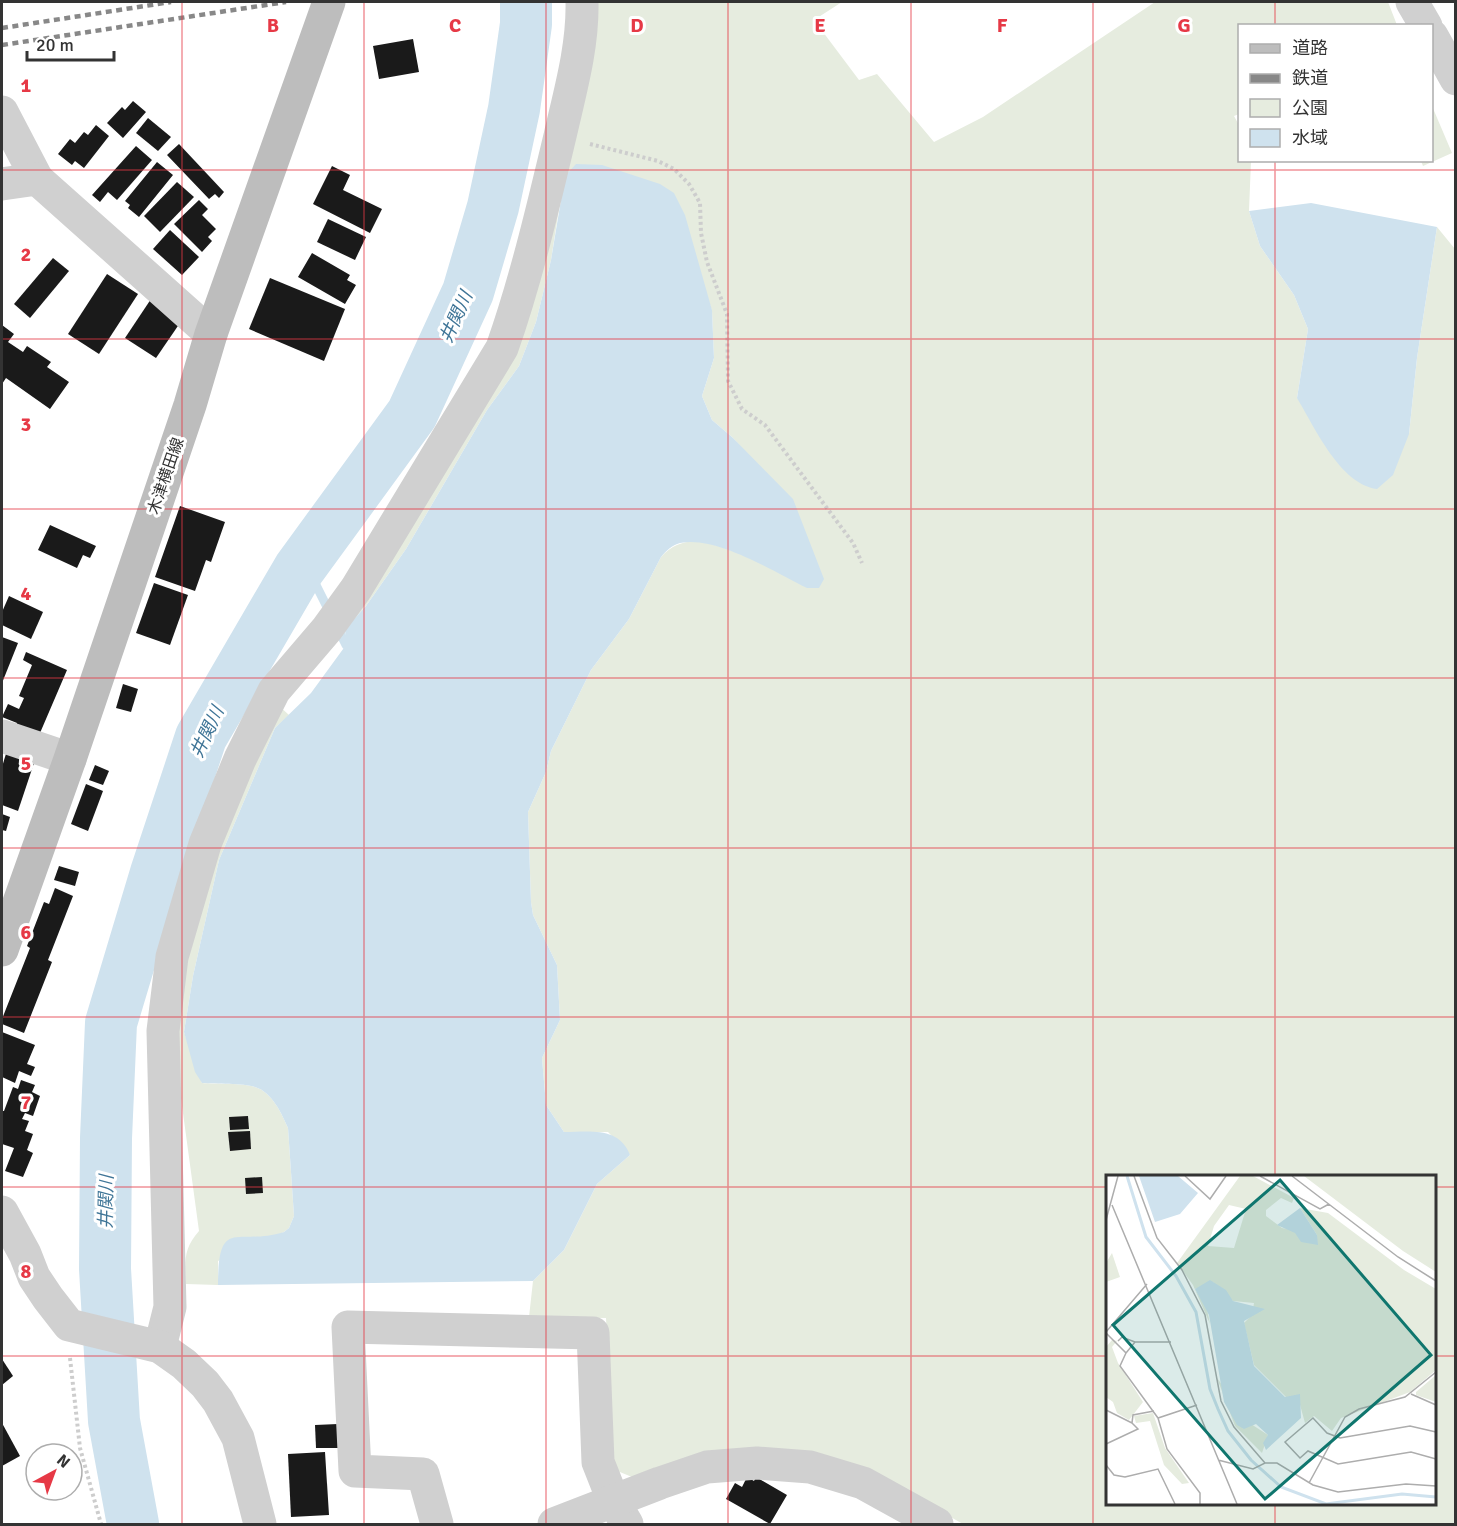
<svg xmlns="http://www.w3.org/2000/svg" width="1457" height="1526" viewBox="0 0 1457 1526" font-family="Signika,'Noto Sans JP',sans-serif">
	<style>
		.green { fill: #e6ecdf; fill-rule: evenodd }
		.water { fill: #cfe2ee }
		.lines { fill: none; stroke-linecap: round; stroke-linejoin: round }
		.stream { stroke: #cfe2ee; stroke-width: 9 }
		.river { stroke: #cfe2ee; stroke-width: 52 }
		.building { fill: #1a1a1a }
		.path { stroke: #cdcdcd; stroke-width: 4; stroke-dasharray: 3 3; stroke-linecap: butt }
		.minor { stroke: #d0d0d0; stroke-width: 33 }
		.tertiary { stroke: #d0d0d0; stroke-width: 33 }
		.secondary { stroke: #bdbdbd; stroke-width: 33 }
		.rail { stroke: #888; stroke-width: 4.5; stroke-dasharray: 6 4.5; stroke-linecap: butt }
		.grid { fill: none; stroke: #e63946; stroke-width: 1.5; stroke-opacity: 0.55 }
		.labels { text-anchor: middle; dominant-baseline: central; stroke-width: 6; stroke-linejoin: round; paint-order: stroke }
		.street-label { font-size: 16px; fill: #333; stroke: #fff }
		.water-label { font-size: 18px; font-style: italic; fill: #3f7597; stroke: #fff }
		.inset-river { fill: none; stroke: #cfe2ee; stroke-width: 3 }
		.inset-road { fill: none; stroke: #adadad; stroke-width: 1.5 }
		.view { fill: #0f766e; fill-opacity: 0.15; stroke: #0f766e; stroke-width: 3 }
		.inset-edge { fill: none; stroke: #333; stroke-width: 3 }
		.grid-label { font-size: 20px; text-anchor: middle; font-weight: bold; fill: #e63946; stroke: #fff; stroke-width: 6; stroke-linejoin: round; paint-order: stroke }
	</style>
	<rect width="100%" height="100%" fill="#fff"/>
	<g class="green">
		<path d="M592,2H842L814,20L859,80L877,74L934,142L983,117L1155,2H1388L1397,25L1240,26L1239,114L1234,116L1239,125L1240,160L1251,161L1249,211L1260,246L1294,295L1308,329L1297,398L1409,434L1417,358L1437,227L1455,249V1524H963L869,1471L632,1477L615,1470L612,1451L606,1318L529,1317L533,1281L564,1250L597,1184L630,1155L608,1132H564L546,1105L542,1058L560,1020L557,965L533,915L531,902L528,812L546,772L551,751L591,670L629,619L661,557C682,534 706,541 732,551L754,461L732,437L712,420L702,396L714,358L712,311L702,279L561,196L551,260L536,322L519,366L487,410L406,549L366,606L345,629L487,384ZM1108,1176H1434V1504H1108Z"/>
		<path d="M1432,106L1452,153L1423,166L1421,161L1432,160Z"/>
		<path d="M278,705L289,715L275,728L219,860L193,976L184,1032L202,1083C216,1084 243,1083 255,1087C272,1092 282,1114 288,1128L294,1216L289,1228L284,1232L218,1261V1285L186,1284C185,1261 183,1249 199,1231L172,1032L213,847Z"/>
	</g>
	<g class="water">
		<path d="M576,164L602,165L660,184L674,193L685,215L712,310L714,358L702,396L712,420L732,437L793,499L824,579L819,588H807C774,572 716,535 680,543C672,545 666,551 661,557L629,619L591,670L551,751L546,772L528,812L531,902L533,915L557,965L560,1020L542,1058L546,1105L564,1132C589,1132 619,1126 630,1155L597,1184L564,1250L533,1281L218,1285C218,1214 238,1247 284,1232L289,1228L294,1216L288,1128C282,1114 272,1092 255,1087C243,1083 216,1084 202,1083L195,1072L184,1032L193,976L219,860L275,728L311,693L346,645L345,629L366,606L406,549L487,410L519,366L536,322L551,260L565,176Z"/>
		<path d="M1311,203L1437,227L1417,358L1409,434L1393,475L1377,489C1340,484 1315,428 1297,398L1308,329L1294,295L1260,246L1249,211Z"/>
	</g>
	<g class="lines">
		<g class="stream">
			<path d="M299,569L315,583L330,613"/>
			<path d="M336,625L346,645"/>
		</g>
		<path class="river" d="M133,1524L114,1421L105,1269L106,1138L111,1023L156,873L201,737L299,569L412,414L468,292L493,207L514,109L526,24V2"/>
	</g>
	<g class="building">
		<path d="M413,39L419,72L379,79L373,46Z"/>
		<path d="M133,101L146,112L123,138L107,123L122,107L125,110Z"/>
		<path d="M148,118L171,137L158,151L136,133Z"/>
		<path d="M96,125L109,136L84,168L75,161L72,165L58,154L70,139L75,143L84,132L88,135Z"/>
		<path d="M179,144L224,192L219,198L215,194L209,199L167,155Z"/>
		<path d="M136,146L152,160L117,200L108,192L100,202L92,195Z"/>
		<path d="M157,162L173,175L139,217L128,208L130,205L125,201Z"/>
		<path d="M332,166L350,175L343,190L382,209L370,233L313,204Z"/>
		<path d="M177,182L194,197L160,232L144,216Z"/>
		<path d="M199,200L208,209L202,215L216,229L208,237L212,241L202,252L174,224Z"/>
		<path d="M328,219L366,237L355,260L317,242Z"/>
		<path d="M170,230L199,257L182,275L153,249Z"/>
		<path d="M312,253L350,275L347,280L356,285L345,304L298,277Z"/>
		<path d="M53,258L69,271L30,318L14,304Z"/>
		<path d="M107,274L138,294L99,354L68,334Z"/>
		<path d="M270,278L345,309L324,361L249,329Z"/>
		<path d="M151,299L182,320L156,358L125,338Z"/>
		<path d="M2,325L14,334L8,342L23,352L27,346L51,362L47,367L69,382L50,409L6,378L2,384Z"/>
		<path d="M180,506L225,522L211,562L206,560L195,591L155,577Z"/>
		<path d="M50,525L96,546L90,558L83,555L77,568L38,550Z"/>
		<path d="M154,583L188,595L170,645L136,633Z"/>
		<path d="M9,596L43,612L31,639L2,625V612Z"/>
		<path d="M2,637L18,643L2,683Z"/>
		<path d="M26,652L67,670L37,740L14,730L17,723L2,717L8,704L19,709L24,698L19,696L32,665L23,660Z"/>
		<path d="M123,684L138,689L131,712L116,708Z"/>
		<path d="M8,747L36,757L18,811L2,805V767Z"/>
		<path d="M95,765L109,771L103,785L89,780Z"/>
		<path d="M86,784L103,791L88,831L71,824Z"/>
		<path d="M2,814L10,817L6,831L2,830Z"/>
		<path d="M59,866L79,872L75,886L54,880Z"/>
		<path d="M55,888L73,896L48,960L52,962L24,1033L2,1024V1019L30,948L27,946L44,902L49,904Z"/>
		<path d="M2,1032L35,1045L27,1064L35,1067L31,1076L19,1071L15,1083L2,1077Z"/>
		<path d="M21,1080L35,1085L32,1092L40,1096L33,1116L25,1113L22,1119L29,1121L25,1131L33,1134L27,1150L33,1153L23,1177L5,1171L14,1148L2,1144V1111H4L13,1087L18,1089Z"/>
		<path d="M248,1116L249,1129L230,1130L229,1117Z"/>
		<path d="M250,1131L251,1149L230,1151L228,1132Z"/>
		<path d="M262,1177L263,1193L246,1194L245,1178Z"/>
		<path d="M2,1359L13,1376L2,1385Z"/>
		<path d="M2,1423L20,1456L2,1466Z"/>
		<path d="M338,1424L339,1448H316L315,1425Z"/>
		<path d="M325,1452L329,1515L291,1517L288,1454Z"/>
		<path d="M747,1477L754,1481L756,1477L787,1495L770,1524L726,1499L735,1483L742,1487Z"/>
	</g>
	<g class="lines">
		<g class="path">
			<path d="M590,144L658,161L674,169L689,184L700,203L701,233L707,262L727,314L728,381L742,409L765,425L853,543L862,563"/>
			<path d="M70,1358L80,1448L101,1524"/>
		</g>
		<g class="minor">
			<path d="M1412,2L1426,26"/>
			<path d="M1432,36L1456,79"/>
			<path d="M2,112L37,179"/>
			<path d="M2,184L37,179L211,334"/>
			<path d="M2,736L70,759"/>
			<path d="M160,1347L170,1307L163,1031L172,957L205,844L240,759L274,691L327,629L356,589L502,348C526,280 543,207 560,136C570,92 583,47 582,2"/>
			<path d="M437,1524L423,1474L355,1471L348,1327L593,1333L598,1462L613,1500L627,1524"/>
			<path d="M554,1524L660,1483L707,1467L757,1463L810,1467L863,1483L937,1524"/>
		</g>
		<path class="tertiary" d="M2,1212L25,1254L34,1277L48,1298L69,1325L160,1347L184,1364L205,1384L218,1401L238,1438L260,1524"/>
		<path class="secondary" d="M2,950L70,759L190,405L211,334L329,2"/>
		<g class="rail">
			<path d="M2,28L171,2"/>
			<path d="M2,45L286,2"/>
		</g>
	</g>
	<path class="grid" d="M182,2V1524M364,2V1524M546,2V1524M728,2V1524M911,2V1524M1093,2V1524M1275,2V26M1275,160V1176M2,170H1456M2,339H1456M2,509H1456M2,678H1456M2,848H1456M2,1017H1456M2,1187H1108M1434,1187H1456M2,1356H1108M1434,1356H1456M1275,1504V1524"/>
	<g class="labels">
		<g class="street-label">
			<text transform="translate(166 476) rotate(-71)">木津横田線</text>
		</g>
		<g class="water-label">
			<text transform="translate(456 317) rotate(-66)">井関川</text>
			<text transform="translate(207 732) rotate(-65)">井関川</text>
			<text transform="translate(106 1202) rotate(-89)">井関川</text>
		</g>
	</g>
	<g transform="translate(1106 1175)">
		<rect width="330" height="330" fill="#fff"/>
		<path d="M134,1H147L188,23L186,28L175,23L160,35V41L176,53L211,60L194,33L222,38L298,95L330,114V195L304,217L235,243L226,256L208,241L199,248L193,226L180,222L148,190L138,148L146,140L148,128L127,126L107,107L89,114L101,134L104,149L87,110L71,88ZM123,30L140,34L128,73L102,71L108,51ZM198,1H330V97L297,76ZM6,78L14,102L0,107V88ZM6,165L11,166L6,172L12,188L37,227L23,245L11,238L7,227L0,222V172ZM330,200V227L310,220V217ZM111,203L145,249L162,260L156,278L129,251ZM47,238L59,273L83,308L76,309L58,290L44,246L30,248L28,241Z" fill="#e6ecdf" fill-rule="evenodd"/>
		<path d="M33,1H72L92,18L74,39L49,47ZM194,33L211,60L212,70L195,67L189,58L171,50ZM104,105L120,115L127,126L159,134L138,146L148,191L179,222L194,219L195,243L160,275L157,268L162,260L150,249L138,254L131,250L118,227L103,140L89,114Z" fill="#cfe2ee"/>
		<path class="inset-river" d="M21,1L40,62L70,101L90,137L104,214L112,234L122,256L145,285L175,312L220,329L296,319L330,322"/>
		<path class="inset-road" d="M28,1L51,63L76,95L99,140L115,226L128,252L159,288M79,1L104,24L120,1M154,1L214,34L223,29M186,1L292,82L330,106M6,30L131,329M0,45L12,1M0,157L41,109M0,158L20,178L14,191L52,243L91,230M12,166L16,162L29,167M20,178L29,167H65M305,219L330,230M0,235L26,248M52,243L61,274L94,318V329M330,257L304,251L234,263L221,258L207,243L179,267L194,283L202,276L232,289L305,277L330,284M0,269L32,254L26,248L27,240L48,236M112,285L147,294L159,288H171L207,310L232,317L300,309L330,311M0,290L8,300L19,302L52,294L69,329M203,308L239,242L253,234L299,222L330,197"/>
		<path class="view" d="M174,5L325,180L159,324L7,150Z"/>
		<rect width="330" height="330" class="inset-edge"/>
	</g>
	<g class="grid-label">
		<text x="273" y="32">B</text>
		<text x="455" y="32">C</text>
		<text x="637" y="32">D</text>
		<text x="820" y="32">E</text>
		<text x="1002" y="32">F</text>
		<text x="1184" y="32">G</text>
		<text x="26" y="92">1</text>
		<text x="26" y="261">2</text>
		<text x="26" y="431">3</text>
		<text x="26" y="600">4</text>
		<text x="26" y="770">5</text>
		<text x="26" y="939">6</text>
		<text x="26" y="1109">7</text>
		<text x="26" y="1278">8</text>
	</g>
	<rect width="1457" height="1526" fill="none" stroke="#333333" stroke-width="6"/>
	<rect x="1238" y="24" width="195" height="138" fill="#ffffff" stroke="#adadad" stroke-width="1.5"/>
	<rect x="1250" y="44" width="30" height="9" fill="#bdbdbd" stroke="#adadad" stroke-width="1.5"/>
	<text x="1292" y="54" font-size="18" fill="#333333">道路</text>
	<rect x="1250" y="74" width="30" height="9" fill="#888888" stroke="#adadad" stroke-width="1.5"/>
	<text x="1292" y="84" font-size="18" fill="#333333">鉄道</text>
	<rect x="1250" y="99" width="30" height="18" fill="#e6ecdf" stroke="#adadad" stroke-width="1.5"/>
	<text x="1292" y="114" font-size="18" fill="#333333">公園</text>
	<rect x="1250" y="129" width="30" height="18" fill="#cfe2ee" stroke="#adadad" stroke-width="1.5"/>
	<text x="1292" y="144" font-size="18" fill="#333333">水域</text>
	<g transform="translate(54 1472) rotate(41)"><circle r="28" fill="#ffffff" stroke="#adadad" stroke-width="1.5"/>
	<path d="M0-4.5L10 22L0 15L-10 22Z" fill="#e63946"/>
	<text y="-9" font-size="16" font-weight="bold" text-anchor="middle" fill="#333333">N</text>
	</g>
	<path d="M27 51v9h87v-9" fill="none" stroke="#333333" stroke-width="3"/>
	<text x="36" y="51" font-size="18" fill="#333333" stroke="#ffffff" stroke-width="4.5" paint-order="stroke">20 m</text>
</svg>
